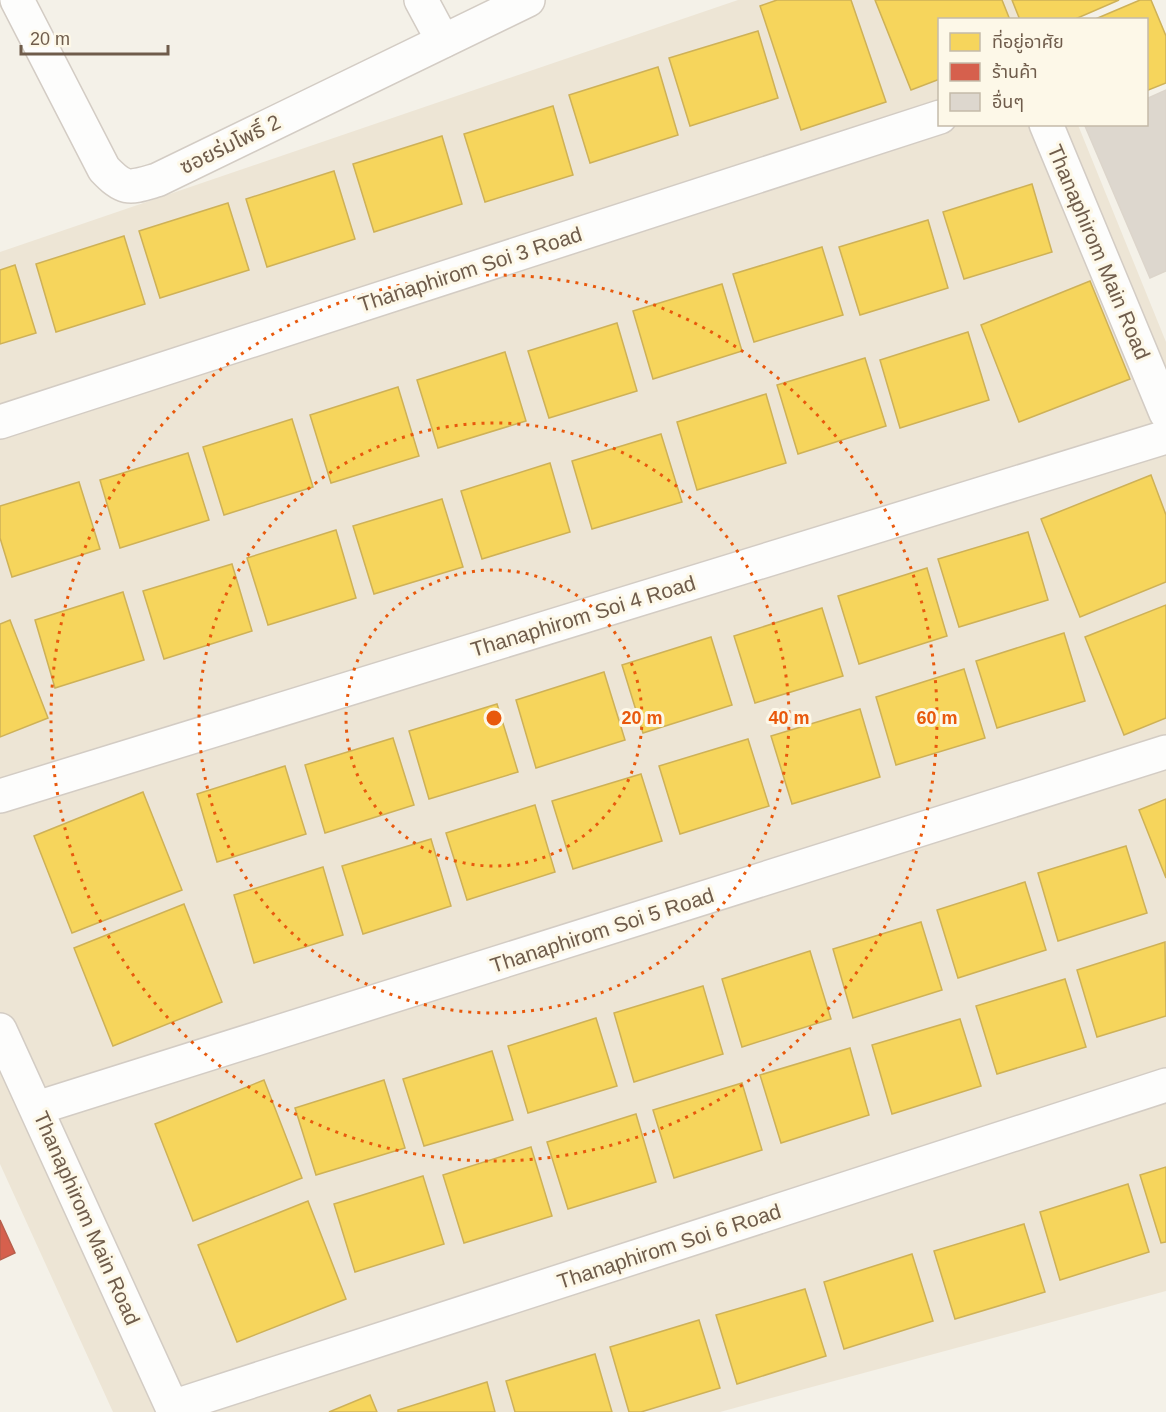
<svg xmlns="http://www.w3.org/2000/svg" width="1166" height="1412" viewBox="0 0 1166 1412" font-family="Helvetica,'Noto Sans Thai',sans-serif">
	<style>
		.residential { fill: #ede5d5 }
		.homes { fill: #f6d55c; stroke: #ceb157; stroke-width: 1.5 }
		.shops { fill: #d6604d; stroke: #b75f4c; stroke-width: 1.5 }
		.building { fill: #ddd7ce; stroke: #dcd5cb; stroke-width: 1.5 }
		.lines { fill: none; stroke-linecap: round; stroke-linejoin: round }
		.minor-casing { stroke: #d3ccc4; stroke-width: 36 }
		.minor { stroke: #fdfdfc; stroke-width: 33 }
		.ring { fill: none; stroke: #e8590c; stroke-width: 3; stroke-dasharray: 3 6 }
		.labels { text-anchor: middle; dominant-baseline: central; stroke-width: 6; stroke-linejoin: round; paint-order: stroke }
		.street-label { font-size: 21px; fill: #6f5c4b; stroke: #fdf8e8 }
		.centre { fill: #e8590c; stroke: #fdf8e8; stroke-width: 3 }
		.ring-label { font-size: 18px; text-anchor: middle; font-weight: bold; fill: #e8590c; stroke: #fdf8e8; stroke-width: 6; stroke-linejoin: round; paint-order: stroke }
	</style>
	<rect width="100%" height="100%" fill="#f4f1e8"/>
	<path class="residential" d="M738,0H1028L1035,19L940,20V124L1078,125L1166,342V1291L720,1412H113L0,1164V252Z"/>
	<g class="homes">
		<path d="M777,0H851L886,102L801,130L760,6Z"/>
		<path d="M875,0H1002L1010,20H940V79L911,90Z"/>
		<path d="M1012,0H1119L1073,20H1020Z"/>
		<path d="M1140,0H1151L1166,36V83L1146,91V20H1093Z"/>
		<path d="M758,31L778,98L690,126L669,58Z"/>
		<path d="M658,67L678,135L590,163L569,95Z"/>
		<path d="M553,106L573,175L485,202L464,134Z"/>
		<path d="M442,136L462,204L374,232L353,164Z"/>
		<path d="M334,171L355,239L267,267L246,199Z"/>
		<path d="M1032,184L1052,252L964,279L943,212Z"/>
		<path d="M228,203L249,270L160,298L139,231Z"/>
		<path d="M928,220L948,288L860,315L839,247Z"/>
		<path d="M124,236L145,304L56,332L36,264Z"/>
		<path d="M822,247L843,315L754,342L733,274Z"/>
		<path d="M15,265L36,333L0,344V270Z"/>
		<path d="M1090,281L1130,379L1019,422L981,325Z"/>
		<path d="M722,284L742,351L653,379L633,311Z"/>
		<path d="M617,323L637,391L549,418L528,351Z"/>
		<path d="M968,332L989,400L900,428L880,360Z"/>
		<path d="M505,352L526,421L438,448L417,380Z"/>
		<path d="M865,358L886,426L798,454L777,385Z"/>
		<path d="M398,387L419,456L331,483L310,415Z"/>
		<path d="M766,394L786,463L697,490L677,422Z"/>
		<path d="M292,419L313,487L224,515L203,447Z"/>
		<path d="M661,434L682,502L592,529L572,461Z"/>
		<path d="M188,453L209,520L120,548L100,480Z"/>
		<path d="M550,463L570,532L482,559L461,491Z"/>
		<path d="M1151,475L1166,515V582L1080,617L1041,519Z"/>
		<path d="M79,482L100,549L12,577L0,538V506Z"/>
		<path d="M442,499L463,567L374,594L353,526Z"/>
		<path d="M336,530L356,598L268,625L247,558Z"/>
		<path d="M1028,532L1048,600L959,627L938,559Z"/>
		<path d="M232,564L252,631L164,659L143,591Z"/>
		<path d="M927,568L947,636L859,664L838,596Z"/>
		<path d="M123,592L144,660L55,688L35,620Z"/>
		<path d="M1166,605V718L1124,735L1085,637Z"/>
		<path d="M822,608L843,676L755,703L734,636Z"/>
		<path d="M10,620L48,718L0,737V624Z"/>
		<path d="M1064,633L1085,701L997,728L976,661Z"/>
		<path d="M711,637L732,705L643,733L622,665Z"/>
		<path d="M964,669L985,738L896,765L876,697Z"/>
		<path d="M604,672L625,740L536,768L516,700Z"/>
		<path d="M497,704L518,772L429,799L409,731Z"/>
		<path d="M860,709L880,777L792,804L771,736Z"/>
		<path d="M393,738L414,805L325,833L305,765Z"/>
		<path d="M748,739L769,806L680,834L659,766Z"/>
		<path d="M285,766L306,834L217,862L197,794Z"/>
		<path d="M641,774L662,841L573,869L552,801Z"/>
		<path d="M143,792L182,890L72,933L34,836Z"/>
		<path d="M1166,799V878L1139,810Z"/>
		<path d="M535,805L555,872L467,900L446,833Z"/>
		<path d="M431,839L451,906L363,934L342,866Z"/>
		<path d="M1126,846L1147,913L1058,941L1038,873Z"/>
		<path d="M323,867L343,935L254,963L234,895Z"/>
		<path d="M1025,882L1046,950L958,978L937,910Z"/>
		<path d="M184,904L222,1002L113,1046L74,948Z"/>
		<path d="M921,922L942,990L853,1018L833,949Z"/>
		<path d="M1165,942L1166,1016L1097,1037L1077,970Z"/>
		<path d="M810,951L831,1019L742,1047L722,979Z"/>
		<path d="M1065,979L1086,1047L997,1074L976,1006Z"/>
		<path d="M703,986L723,1054L634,1082L614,1013Z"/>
		<path d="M596,1018L617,1086L528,1113L508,1046Z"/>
		<path d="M960,1019L981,1086L892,1114L872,1045Z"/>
		<path d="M850,1048L869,1115L781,1143L760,1075Z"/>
		<path d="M492,1051L513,1120L424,1146L403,1079Z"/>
		<path d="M264,1080L302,1178L193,1221L155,1124Z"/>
		<path d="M384,1080L405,1148L316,1175L295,1108Z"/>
		<path d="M742,1083L762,1150L674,1178L653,1110Z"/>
		<path d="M636,1114L656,1182L568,1209L547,1142Z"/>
		<path d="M531,1147L552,1216L464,1243L443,1175Z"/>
		<path d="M1166,1167V1242L1161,1243L1140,1175Z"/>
		<path d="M423,1176L444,1244L355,1272L334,1204Z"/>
		<path d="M1128,1184L1149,1252L1060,1280L1040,1212Z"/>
		<path d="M308,1201L346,1299L237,1342L198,1245Z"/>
		<path d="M1024,1224L1045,1292L955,1319L934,1251Z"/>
		<path d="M912,1254L933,1321L844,1349L824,1282Z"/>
		<path d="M805,1289L826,1356L737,1384L716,1315Z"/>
		<path d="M699,1320L720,1388L641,1412H629L610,1347Z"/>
		<path d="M595,1354L612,1412H515L506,1381Z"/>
		<path d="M487,1382L495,1412H398V1410Z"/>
		<path d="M370,1395L377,1412H329Z"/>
	</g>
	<path class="shops" d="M0,1220L15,1253L0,1260Z"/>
	<path class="building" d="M1166,90V271L1150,278L1085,126L1146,124V99Z"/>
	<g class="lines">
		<g class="minor-casing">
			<g id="minor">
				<path d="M17,0L104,169C125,191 129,188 157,180L528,0"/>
				<path d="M421,0L443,41"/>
				<path d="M1046,124L1166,413"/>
				<path d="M0,422L940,117"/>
				<path d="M0,796L1166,437"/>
				<path d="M0,1030L172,1407L1166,1085"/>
				<path d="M37,1108L1166,752"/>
			</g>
		</g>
		<use href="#minor" class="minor"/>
	</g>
	<g class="ring">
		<circle cx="494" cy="718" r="148"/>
		<circle cx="494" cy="718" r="295"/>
		<circle cx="494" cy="718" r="443"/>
	</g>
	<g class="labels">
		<g class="street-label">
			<text transform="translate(230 144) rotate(-26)">ซอยร่มโพธิ์ 2</text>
			<text transform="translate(1099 252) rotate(67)">Thanaphirom Main Road</text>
			<text transform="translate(470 269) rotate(-18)">Thanaphirom Soi 3 Road</text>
			<text transform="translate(583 616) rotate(-17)">Thanaphirom Soi 4 Road</text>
			<text transform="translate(602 930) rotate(-18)">Thanaphirom Soi 5 Road</text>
			<text transform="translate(87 1218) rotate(66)">Thanaphirom Main Road</text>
			<text transform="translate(669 1246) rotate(-18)">Thanaphirom Soi 6 Road</text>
		</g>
	</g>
	<circle cx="494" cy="718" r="9" class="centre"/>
	<g class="ring-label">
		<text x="642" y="724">20 m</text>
		<text x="789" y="724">40 m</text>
		<text x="937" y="724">60 m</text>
	</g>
	<rect x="938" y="18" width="210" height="108" fill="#fdf8e8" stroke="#c4baa9" stroke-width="1.5"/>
	<rect x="950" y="33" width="30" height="18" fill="#f6d55c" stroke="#c4baa9" stroke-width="1.5"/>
	<text x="992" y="48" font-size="18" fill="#6f5c4b">ที่อยู่อาศัย</text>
	<rect x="950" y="63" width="30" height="18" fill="#d6604d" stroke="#c4baa9" stroke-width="1.5"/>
	<text x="992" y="78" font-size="18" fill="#6f5c4b">ร้านค้า</text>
	<rect x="950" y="93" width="30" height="18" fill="#ddd7ce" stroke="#c4baa9" stroke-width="1.5"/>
	<text x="992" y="108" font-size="18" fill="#6f5c4b">อื่นๆ</text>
	<path d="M21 45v9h147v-9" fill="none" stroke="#6f5c4b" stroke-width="3"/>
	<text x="30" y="45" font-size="18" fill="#6f5c4b" stroke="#fdf8e8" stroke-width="4.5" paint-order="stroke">20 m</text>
</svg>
